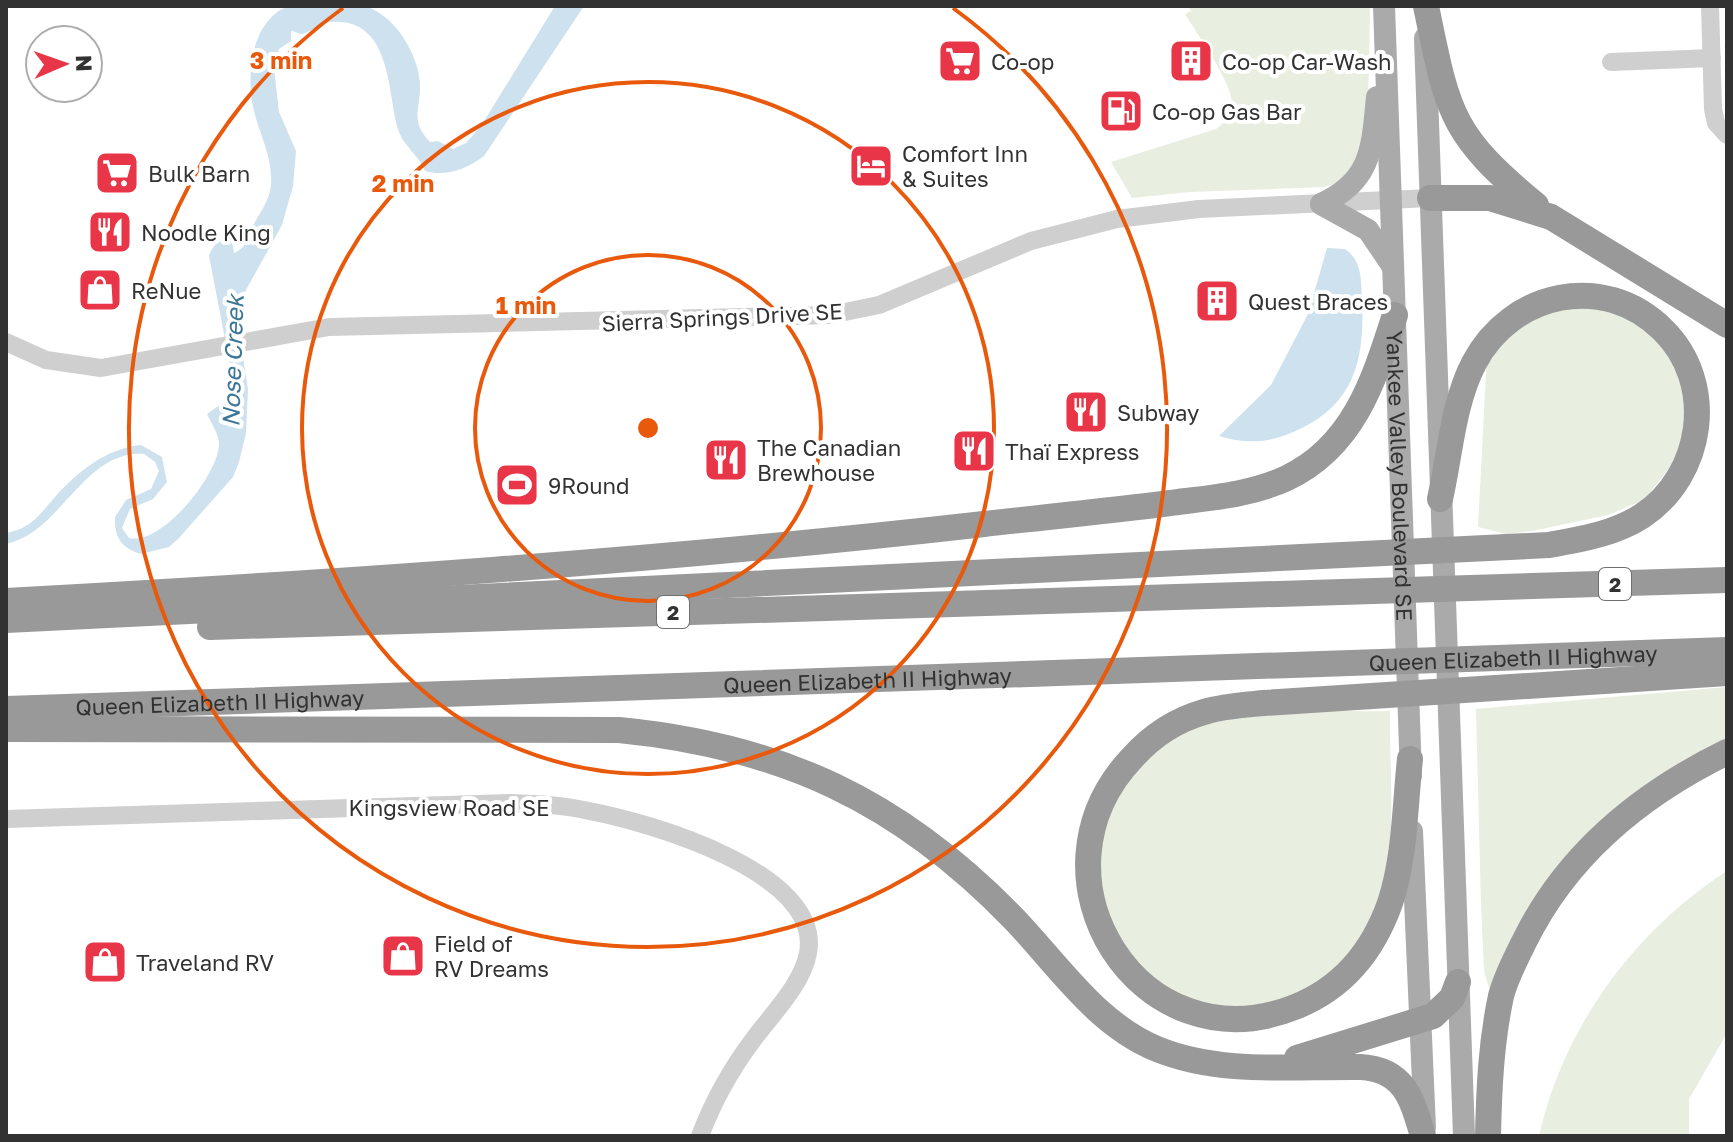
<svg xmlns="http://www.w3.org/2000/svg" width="1733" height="1142" viewBox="0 0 1733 1142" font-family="'Golos Text',sans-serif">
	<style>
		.green { fill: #e8eee0 }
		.water { fill: #cde2ee }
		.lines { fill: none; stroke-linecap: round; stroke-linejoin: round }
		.minor { stroke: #cfcfcf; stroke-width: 18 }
		.major { stroke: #aaa; stroke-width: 22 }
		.highway { stroke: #999; stroke-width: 26 }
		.ring { fill: none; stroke: #e8590c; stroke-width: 4 }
		.labels { text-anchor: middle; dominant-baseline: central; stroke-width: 8; stroke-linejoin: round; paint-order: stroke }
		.shield { fill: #fff; stroke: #707070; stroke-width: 2 }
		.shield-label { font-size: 20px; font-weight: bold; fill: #323232 }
		.poi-label { font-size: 22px; fill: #323232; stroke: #fff; text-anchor: start }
		.street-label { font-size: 22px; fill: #323232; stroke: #fff }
		.water-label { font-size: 24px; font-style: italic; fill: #3d7696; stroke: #fff }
		.centre { fill: #e8590c; stroke: #fff; stroke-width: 4 }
		.ring-label { font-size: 24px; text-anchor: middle; font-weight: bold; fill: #e8590c; stroke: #fff; stroke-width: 8; stroke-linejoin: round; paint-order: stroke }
	</style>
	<rect width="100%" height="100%" fill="#fff"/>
	<g class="green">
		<path d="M1188,6H1370C1369,40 1371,143 1355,168C1349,178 1334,185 1324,187L1190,192L1132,198L1111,162L1216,129C1225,122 1232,116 1232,104C1232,82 1197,34 1185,14L1191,11Z"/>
		<path d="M1569,301L1617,308L1650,327L1678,365L1686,402L1685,436L1668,470L1644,500L1608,515L1532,531L1506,534L1478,527L1487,354L1523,317Z"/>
		<path d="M1727,687V740C1691,762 1638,788 1608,814C1555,860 1514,919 1494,985L1489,988L1484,971L1481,905L1476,709Z"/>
		<path d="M1390,711C1389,766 1399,867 1376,915C1340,988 1256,1029 1178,994C1121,969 1076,874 1104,815C1109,804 1118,794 1125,785C1132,775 1140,759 1150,751C1159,742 1202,722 1215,720C1271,708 1332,712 1390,711Z"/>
		<path d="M1727,871V1033L1689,1099V1136H1539C1563,1028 1634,931 1727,871Z"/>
	</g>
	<g class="water">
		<path d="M289,6C312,6 343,0 364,6C396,14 422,60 420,90C419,112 411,122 430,142L438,141L453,149L466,143L481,126L555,6H584L484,156C468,169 445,177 425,171C419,155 403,146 398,129C387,91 392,16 329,22C321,23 308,34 301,34C297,33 294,31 291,31V41L279,49L274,68L279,112L296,151L293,186L282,225L246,290L238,327L248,389L246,433L239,462L233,477L179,538L169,547L141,554C122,548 114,538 115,517L126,500L151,489L159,471L155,462L144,454C83,450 62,532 6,544V533C32,528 39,515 55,497C77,472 107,448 141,445L162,457L167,482L153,499L130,509L122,528L129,538C162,546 219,474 219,444C219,434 211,423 207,414L218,406L221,410L226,409L231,370L209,256C213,244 220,239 232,241L234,253C246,248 246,240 251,230C258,214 269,203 271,185C273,156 259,135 253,107C246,73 252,19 289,6Z"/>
		<path d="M1327,248L1345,249C1362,261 1361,279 1362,299C1365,362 1354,407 1291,433C1268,443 1243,444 1219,436L1271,385L1308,314Z"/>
	</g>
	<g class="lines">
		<g class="minor">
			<path d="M1710,6L1713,109L1716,123L1727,135"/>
			<path d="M1611,62L1712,58"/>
			<path d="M6,342L46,360L101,368L329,327L830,315L879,305L1031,241L1117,219L1199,209L1430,198"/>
			<path d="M6,819L510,803C537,804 563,805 589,811C648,822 823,872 808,953C802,985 772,1014 753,1040C731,1069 713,1102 700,1136"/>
		</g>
		<g class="major">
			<path id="s1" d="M1384,6L1411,776"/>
			<path d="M1425,38L1464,1136"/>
			<path d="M1321,204C1372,181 1372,148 1377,97"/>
			<path d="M1321,204L1368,230L1393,267"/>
			<path d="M1412,831L1425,1128"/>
		</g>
		<g class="highway">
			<path d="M1426,6C1448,112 1449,134 1536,205"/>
			<path d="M1430,198H1490L1551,217L1727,325"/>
			<path d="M6,601C333,583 659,561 984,524C1046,517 1108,511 1170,503C1209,498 1251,495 1287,478C1354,446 1374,380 1395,315"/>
			<path d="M6,620L1549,545C1581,539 1614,534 1642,516C1704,475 1717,383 1663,330C1604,271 1511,292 1474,363C1453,403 1450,455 1440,499"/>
			<path d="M210,627L1727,580"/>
			<path id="s2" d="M6,709L1727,650"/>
			<path d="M6,729L619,730C782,746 900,801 1014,919C1058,965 1096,1024 1157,1049C1220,1075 1294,1066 1361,1067C1405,1070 1412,1099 1423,1136"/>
			<path d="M1410,759C1405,805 1405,858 1390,903C1373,951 1343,988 1295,1007C1140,1069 1019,876 1133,757C1152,736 1176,720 1204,712C1223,706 1243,705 1264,703L1727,673"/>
			<path d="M1297,1058L1433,1016L1452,998L1458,982"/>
			<path d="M1488,1136C1489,1089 1491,1043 1501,996C1506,977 1516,958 1525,940C1568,853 1641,794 1727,752"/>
		</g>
	</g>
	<g class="ring">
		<circle cx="648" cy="428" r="173"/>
		<circle cx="648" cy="428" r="346"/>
		<path d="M953 8A519 519 0 1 1 343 8"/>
	</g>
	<defs>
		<g id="supermarket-square" transform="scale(2.3)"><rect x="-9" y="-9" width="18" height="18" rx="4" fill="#e83547" stroke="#fff"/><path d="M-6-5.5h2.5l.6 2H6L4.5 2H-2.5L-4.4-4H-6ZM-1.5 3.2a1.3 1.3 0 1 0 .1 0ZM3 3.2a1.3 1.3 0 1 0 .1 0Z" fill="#fff"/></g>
		<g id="building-square" transform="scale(2.3)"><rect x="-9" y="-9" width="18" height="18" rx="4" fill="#e83547" stroke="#fff"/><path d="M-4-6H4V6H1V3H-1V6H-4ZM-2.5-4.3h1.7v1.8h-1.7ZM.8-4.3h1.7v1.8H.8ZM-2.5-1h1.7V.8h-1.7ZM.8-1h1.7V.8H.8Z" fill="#fff"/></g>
		<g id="fuel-square" transform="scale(2.3)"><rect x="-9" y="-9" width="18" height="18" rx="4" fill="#e83547" stroke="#fff"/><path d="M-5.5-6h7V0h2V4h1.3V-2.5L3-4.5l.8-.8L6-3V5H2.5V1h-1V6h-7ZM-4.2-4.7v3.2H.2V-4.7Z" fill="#fff"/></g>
		<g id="hotel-square" transform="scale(2.3)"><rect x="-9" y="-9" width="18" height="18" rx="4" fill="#e83547" stroke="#fff"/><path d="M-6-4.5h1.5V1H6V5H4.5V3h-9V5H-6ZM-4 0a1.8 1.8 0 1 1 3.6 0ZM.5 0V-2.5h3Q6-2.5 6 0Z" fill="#fff"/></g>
		<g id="restaurant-square" transform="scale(2.3)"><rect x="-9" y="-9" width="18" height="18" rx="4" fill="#e83547" stroke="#fff"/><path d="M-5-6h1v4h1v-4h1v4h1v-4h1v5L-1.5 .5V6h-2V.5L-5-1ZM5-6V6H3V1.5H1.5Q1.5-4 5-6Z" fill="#fff"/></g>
		<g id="shop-square" transform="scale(2.3)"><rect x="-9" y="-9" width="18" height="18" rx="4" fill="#e83547" stroke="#fff"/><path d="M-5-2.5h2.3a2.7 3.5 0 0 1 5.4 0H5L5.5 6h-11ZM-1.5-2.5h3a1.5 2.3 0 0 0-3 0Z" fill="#fff"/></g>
		<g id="stadium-square" transform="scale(2.3)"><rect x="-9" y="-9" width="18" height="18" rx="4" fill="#e83547" stroke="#fff"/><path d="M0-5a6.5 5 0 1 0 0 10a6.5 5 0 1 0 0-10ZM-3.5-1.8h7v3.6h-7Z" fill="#fff"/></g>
	</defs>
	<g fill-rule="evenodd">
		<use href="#supermarket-square" x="960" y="61"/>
		<use href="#building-square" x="1191" y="61"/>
		<use href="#fuel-square" x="1121" y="111"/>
		<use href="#hotel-square" x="871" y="166"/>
		<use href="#supermarket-square" x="117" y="173"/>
		<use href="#restaurant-square" x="110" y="232"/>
		<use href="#shop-square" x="100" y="290"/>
		<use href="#building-square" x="1217" y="301"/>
		<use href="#restaurant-square" x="1086" y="412"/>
		<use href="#restaurant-square" x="974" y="451"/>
		<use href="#restaurant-square" x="726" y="460"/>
		<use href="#stadium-square" x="517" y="485"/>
		<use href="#shop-square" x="403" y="956"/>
		<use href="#shop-square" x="105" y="962"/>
	</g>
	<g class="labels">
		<g class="shield">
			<rect x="1599" y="568" width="32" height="32" rx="6"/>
			<rect x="657" y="596" width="32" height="32" rx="6"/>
		</g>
		<g class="shield-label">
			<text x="1615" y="584">2</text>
			<text x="673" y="612">2</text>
		</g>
		<g class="poi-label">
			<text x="991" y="61">Co-op</text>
			<text x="1222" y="61">Co-op Car-Wash</text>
			<text x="1152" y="111">Co-op Gas Bar</text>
			<text x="902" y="153">Comfort Inn<tspan x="902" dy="25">&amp; Suites</tspan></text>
			<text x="148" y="173">Bulk Barn</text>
			<text x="141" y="232">Noodle King</text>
			<text x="131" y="290">ReNue</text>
			<text x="1248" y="301">Quest Braces</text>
			<text x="1117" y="412">Subway</text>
			<text x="757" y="447">The Canadian<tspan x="757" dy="25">Brewhouse</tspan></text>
			<text x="1005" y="451">Thaï Express</text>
			<text x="548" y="485">9Round</text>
			<text x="434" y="943">Field of<tspan x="434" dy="25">RV Dreams</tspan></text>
			<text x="136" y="962">Traveland RV</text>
		</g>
		<g class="street-label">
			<text transform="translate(722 317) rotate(-3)">Sierra Springs Drive SE</text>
			<text stroke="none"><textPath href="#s1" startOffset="470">Yankee Valley Boulevard SE</textPath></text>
			<text stroke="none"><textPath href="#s2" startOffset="1508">Queen Elizabeth II Highway</textPath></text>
			<text stroke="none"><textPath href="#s2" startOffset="862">Queen Elizabeth II Highway</textPath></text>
			<text stroke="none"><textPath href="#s2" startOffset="214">Queen Elizabeth II Highway</textPath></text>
			<text x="449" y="807">Kingsview Road SE</text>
		</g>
		<g class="water-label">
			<text transform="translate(232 361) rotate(-88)">Nose Creek</text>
		</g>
	</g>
	<circle cx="648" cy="428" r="12" class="centre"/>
	<g class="ring-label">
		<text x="281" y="69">3 min</text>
		<text x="403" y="192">2 min</text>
		<text x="526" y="314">1 min</text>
	</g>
	<rect width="1733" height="1142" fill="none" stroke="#323232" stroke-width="16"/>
	<g transform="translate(64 64) rotate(88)"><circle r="38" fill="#ffffff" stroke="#adadad" stroke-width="2"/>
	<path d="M0-6L14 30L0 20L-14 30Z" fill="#e83547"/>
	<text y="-12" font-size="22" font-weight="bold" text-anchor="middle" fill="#323232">N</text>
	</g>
</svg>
